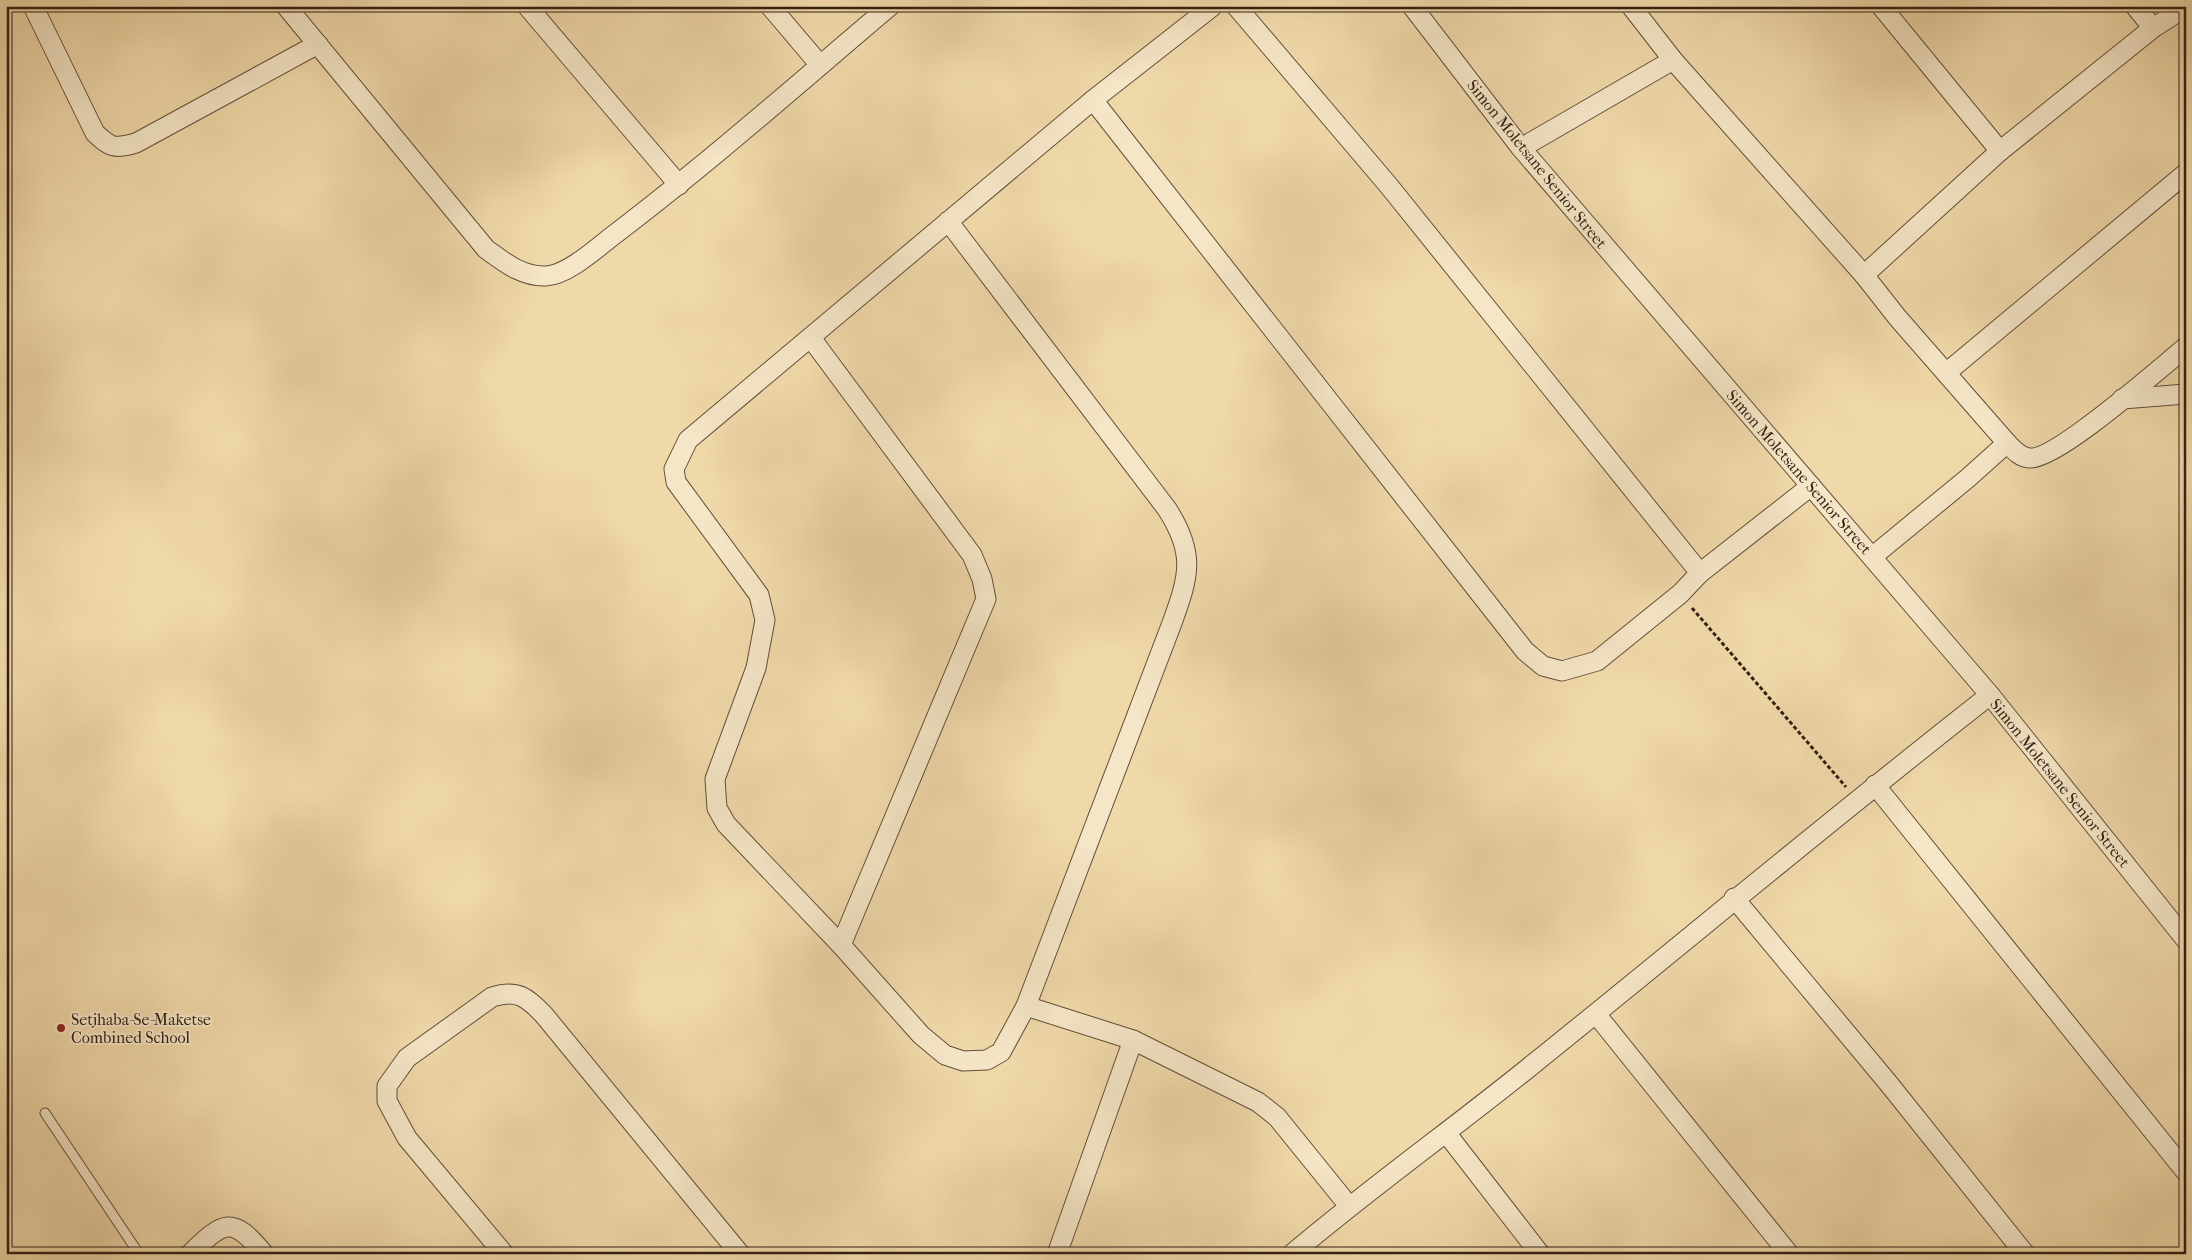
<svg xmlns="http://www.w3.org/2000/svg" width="2192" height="1260" viewBox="0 0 2192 1260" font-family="'IM FELL French Canon',serif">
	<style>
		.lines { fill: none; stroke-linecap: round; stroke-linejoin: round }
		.service-casing { stroke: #624e3a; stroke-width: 11 }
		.minor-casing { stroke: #624e3a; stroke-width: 21 }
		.path { stroke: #322015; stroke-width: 3; stroke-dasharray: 4 2.5; stroke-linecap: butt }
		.service { stroke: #f5e6c7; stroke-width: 9 }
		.minor { stroke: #f5e6c7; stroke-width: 19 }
		.poi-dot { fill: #8f2418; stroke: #f5e6c7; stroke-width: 2 }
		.labels { text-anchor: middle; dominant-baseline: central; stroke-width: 4; stroke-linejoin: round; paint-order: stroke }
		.street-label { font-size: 16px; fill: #322015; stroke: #f5e6c7 }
		.poi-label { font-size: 16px; fill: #322015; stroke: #f5e6c7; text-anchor: start }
	</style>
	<rect width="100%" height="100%" fill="#f0d9a9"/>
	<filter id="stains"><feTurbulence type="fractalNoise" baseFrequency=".004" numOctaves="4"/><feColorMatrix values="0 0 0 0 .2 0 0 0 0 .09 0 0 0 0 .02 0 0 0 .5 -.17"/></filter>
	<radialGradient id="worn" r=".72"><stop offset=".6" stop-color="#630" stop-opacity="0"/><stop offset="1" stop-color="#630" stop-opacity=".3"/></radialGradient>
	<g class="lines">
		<g class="service-casing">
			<path id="service" d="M45,1113L139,1254"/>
		</g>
		<g class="minor-casing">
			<g id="minor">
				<path d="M33,6L95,133C111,148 114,149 136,143L318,44"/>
				<path d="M286,6L486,249C504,262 522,277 546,276C569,275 601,244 619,231C712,160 800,82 890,6"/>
				<path d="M527,6L679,185"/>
				<path d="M770,6L820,65"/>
				<path d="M1236,6L1389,186L1700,573"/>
				<path d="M1412,6L1521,148L1990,695L2186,940"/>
				<path d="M1631,6L1673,60L1864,275"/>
				<path d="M1881,6L2000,151"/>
				<path d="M2135,6L2153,28"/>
				<path d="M2186,7L2153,28L2000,151L1864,275L1897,317L2007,443C2013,449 2019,457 2029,458C2056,461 2161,367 2186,347"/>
				<path d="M1093,100L1525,651L1543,666L1562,671L1597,661L1680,594L1700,573L1811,486"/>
				<path d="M1521,148L1673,60"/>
				<path d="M948,221L1167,509C1196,554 1189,576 1172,623L1026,1006L1001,1052L987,1060L963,1061L945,1055L921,1035L841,945L726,824L717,808L715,779L756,668L765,620L759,595L676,482L674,469L688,440L1093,100L1213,6"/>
				<path d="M811,338L972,555L982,579L986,599L841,945"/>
				<path d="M1946,373L2186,173"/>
				<path d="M2122,399L2186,394"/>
				<path d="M1872,557L1968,478L2007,443"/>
				<path d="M1875,785L2186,1172"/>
				<path d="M1734,898L1889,1084L2025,1254"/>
				<path d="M1026,1006L1133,1040L1258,1102L1277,1117L1349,1206"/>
				<path d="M1596,1014L1789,1254"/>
				<path d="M1447,1134L1540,1254"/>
				<path d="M190,1254C224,1221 232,1215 264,1254"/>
				<path d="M504,1254L407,1138L387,1101V1086L407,1058L492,997C517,989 527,997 544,1015L740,1254"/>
				<path d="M1057,1254L1133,1040"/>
				<path d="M1292,1254C1370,1188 1453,1129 1532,1065C1685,942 1835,816 1990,695"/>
			</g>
		</g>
		<path class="path" d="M1692,608L1846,787"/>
		<use href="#service" class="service"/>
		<use href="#minor" class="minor"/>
	</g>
	<circle class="poi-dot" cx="61" cy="1028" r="5"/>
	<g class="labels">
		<g class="street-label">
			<text transform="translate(1537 164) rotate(51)">Simon Moletsane Senior Street</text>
			<text transform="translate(1799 472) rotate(49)">Simon Moletsane Senior Street</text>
			<text transform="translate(2060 783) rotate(51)">Simon Moletsane Senior Street</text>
		</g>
		<g class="poi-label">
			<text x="71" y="1019">Setjhaba-Se-Maketse<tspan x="71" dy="18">Combined School</tspan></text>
		</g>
	</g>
	<rect width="2192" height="1260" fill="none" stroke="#f0d9a9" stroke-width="25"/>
	<rect x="8" y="8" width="2177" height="1245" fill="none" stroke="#322015" stroke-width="2.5"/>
	<rect x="12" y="12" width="2167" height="1235" fill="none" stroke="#322015"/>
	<rect width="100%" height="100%" filter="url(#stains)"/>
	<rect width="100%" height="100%" fill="url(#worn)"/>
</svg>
